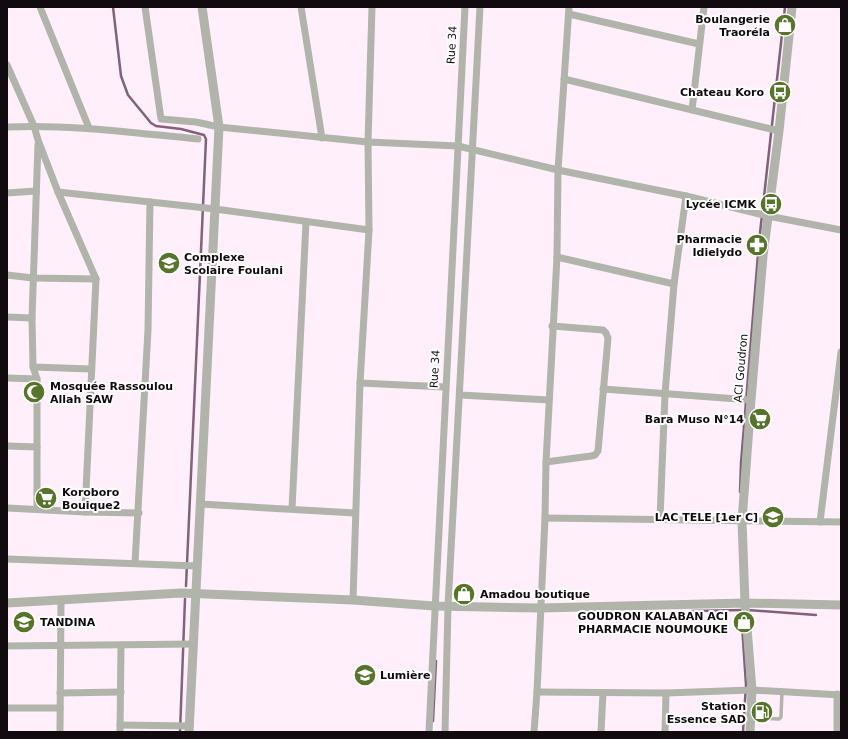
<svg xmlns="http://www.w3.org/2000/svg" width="848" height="739" viewBox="0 0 848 739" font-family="'DejaVu Sans',sans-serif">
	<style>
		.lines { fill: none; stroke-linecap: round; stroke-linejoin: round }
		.stream { stroke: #82627a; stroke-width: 2.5 }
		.service { stroke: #b0b4ab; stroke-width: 3.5 }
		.minor { stroke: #b0b4ab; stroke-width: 7 }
		.tertiary { stroke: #b0b4ab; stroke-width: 9 }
		.labels { text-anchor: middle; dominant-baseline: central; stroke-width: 4; stroke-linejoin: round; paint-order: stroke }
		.poi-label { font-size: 11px; font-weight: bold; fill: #110b0f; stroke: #fff; text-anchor: end }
		.street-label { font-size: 11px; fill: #110b0f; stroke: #fff }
	</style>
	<rect width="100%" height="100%" fill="#ffeffb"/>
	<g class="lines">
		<g class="stream">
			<path d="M113,7L121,76L128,95L151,123L156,126L181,129L204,135L206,139L186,586"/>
			<path d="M740,492L741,463L759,242L785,7"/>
			<path d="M748,610L816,615"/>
			<path d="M692,611L743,610"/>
			<path d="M742,625L746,685L743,732"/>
			<path d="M433,721L436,661"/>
			<path d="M180,732L185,599"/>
		</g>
		<path class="service" d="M752,718L779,719L781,717L782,691"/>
		<g class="minor">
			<path d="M40,7L89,128"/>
			<path d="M145,7L161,119L196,122L219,127L368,142L458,146L558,170L686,196L768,216L841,230"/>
			<path d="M301,7L322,138"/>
			<path d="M569,14L699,44"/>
			<path d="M7,65L34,126L38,140L58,192L96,279L85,512"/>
			<path d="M564,79L779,131"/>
			<path d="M692,110L704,7"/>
			<path d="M7,127C71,124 134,133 198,139"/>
			<path d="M58,192L215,209L369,230"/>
			<path d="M7,193L36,191"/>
			<path d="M557,257L674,284"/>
			<path d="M7,275L33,278L96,279"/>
			<path d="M7,317L32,318"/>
			<path d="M33,367L91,369"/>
			<path d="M7,378L37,379"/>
			<path d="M360,383L445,387"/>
			<path d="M603,389L751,400"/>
			<path d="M460,395L549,400"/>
			<path d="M7,446L37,447"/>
			<path d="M546,462L591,456L595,455L598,451L608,338L606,333L603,330L552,326"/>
			<path d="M200,504L355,513"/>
			<path d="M7,508L85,512L139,513"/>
			<path d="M37,509V379L33,367L32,318L38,144"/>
			<path d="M292,509L306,222"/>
			<path d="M545,518L841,522"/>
			<path d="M660,519L665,394L674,284L686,196"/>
			<path d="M820,522L841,352"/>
			<path d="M7,559L197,566"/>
			<path d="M135,563L148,330L150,202"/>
			<path d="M353,600L360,383L369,230L368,142L372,7"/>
			<path d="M7,646L194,644"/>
			<path d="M537,692L666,693L752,690L841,695"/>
			<path d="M60,693L121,692"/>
			<path d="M7,708H60"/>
			<path d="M120,725L190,726"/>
			<path d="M60,732L61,601"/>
			<path d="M120,732L121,645"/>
			<path d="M429,732L465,7"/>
			<path d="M445,732L448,606L480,7"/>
			<path d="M534,732L537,692L545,518L546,462L557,257L558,170L569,7"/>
			<path d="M601,732L603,693"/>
			<path d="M665,732L666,693"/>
			<path d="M837,732V694"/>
		</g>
		<g class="tertiary">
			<path d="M7,603L181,593L353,600L434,606L541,608L745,603L841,605"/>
			<path d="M189,732L219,127L202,7"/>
			<path d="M750,732L752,690L745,603L742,521L751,400L763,256L779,131L792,7"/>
		</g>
	</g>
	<defs>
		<g id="shop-disc" transform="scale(1.15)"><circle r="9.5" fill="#56742a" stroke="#fff"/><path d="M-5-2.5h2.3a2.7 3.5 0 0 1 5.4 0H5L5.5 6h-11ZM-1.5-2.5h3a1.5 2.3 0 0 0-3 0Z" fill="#fff"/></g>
		<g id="bus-disc" transform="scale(1.15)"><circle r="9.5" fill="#56742a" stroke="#fff"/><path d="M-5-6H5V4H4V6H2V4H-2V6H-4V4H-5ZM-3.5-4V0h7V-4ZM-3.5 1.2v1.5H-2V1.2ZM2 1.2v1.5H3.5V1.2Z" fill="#fff"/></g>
		<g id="pharmacy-disc" transform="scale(1.15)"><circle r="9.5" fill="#56742a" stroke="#fff"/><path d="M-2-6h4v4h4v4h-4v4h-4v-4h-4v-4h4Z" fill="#fff"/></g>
		<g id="school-disc" transform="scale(1.15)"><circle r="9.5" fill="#56742a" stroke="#fff"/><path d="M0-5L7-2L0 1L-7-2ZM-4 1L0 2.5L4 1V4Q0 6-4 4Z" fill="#fff"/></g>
		<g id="mosque-disc" transform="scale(1.15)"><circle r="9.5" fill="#56742a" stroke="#fff"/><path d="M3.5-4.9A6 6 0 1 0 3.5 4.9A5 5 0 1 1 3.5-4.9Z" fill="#fff"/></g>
		<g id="supermarket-disc" transform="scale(1.15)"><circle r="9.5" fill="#56742a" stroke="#fff"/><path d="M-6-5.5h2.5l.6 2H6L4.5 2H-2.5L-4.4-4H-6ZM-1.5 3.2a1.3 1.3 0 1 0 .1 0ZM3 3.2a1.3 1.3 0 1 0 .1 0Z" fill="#fff"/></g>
		<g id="fuel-disc" transform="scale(1.15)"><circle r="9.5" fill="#56742a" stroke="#fff"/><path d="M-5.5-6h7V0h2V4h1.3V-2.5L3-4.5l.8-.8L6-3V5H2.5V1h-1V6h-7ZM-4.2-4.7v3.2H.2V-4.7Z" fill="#fff"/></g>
	</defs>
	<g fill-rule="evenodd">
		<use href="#shop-disc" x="785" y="25"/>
		<use href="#bus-disc" x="780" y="92"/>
		<use href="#bus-disc" x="771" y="204"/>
		<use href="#pharmacy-disc" x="757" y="245"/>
		<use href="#school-disc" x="169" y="263"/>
		<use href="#mosque-disc" x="34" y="392"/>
		<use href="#supermarket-disc" x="760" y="419"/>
		<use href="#supermarket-disc" x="46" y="498"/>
		<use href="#school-disc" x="773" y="517"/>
		<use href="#shop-disc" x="464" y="594"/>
		<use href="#school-disc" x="24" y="622"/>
		<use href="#shop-disc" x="744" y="622"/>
		<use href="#school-disc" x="365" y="675"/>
		<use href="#fuel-disc" x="762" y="712"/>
	</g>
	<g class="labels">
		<g class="poi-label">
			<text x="770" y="19">Boulangerie<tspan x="770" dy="13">Traoréla</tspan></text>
			<text x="764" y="92">Chateau Koro</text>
			<text x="756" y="204">Lycée ICMK</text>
			<text x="742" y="239">Pharmacie<tspan x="742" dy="13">Idielydo</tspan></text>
			<text x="184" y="257" text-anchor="start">Complexe<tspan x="184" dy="13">Scolaire Foulani</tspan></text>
			<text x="50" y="386" text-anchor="start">Mosquée Rassoulou<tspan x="50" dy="13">Allah SAW</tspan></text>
			<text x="744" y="419">Bara Muso N°14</text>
			<text x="62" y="492" text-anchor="start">Koroboro<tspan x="62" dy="13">Bouique2</tspan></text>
			<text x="758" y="517">LAC TELE [1er C]</text>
			<text x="480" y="594" text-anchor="start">Amadou boutique</text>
			<text x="728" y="616">GOUDRON KALABAN ACI<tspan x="728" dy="13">PHARMACIE NOUMOUKE</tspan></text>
			<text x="40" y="622" text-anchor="start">TANDINA</text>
			<text x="380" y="675" text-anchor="start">Lumière</text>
			<text x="746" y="706">Station<tspan x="746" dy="13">Essence SAD</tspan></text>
		</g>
		<g class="street-label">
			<text transform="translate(452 45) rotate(-87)">Rue 34</text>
			<text transform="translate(741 368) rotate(-85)">ACI Goudron</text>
			<text transform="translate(435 369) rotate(-87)">Rue 34</text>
		</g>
	</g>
	<rect width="848" height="739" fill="none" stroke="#110b0f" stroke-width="16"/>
</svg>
